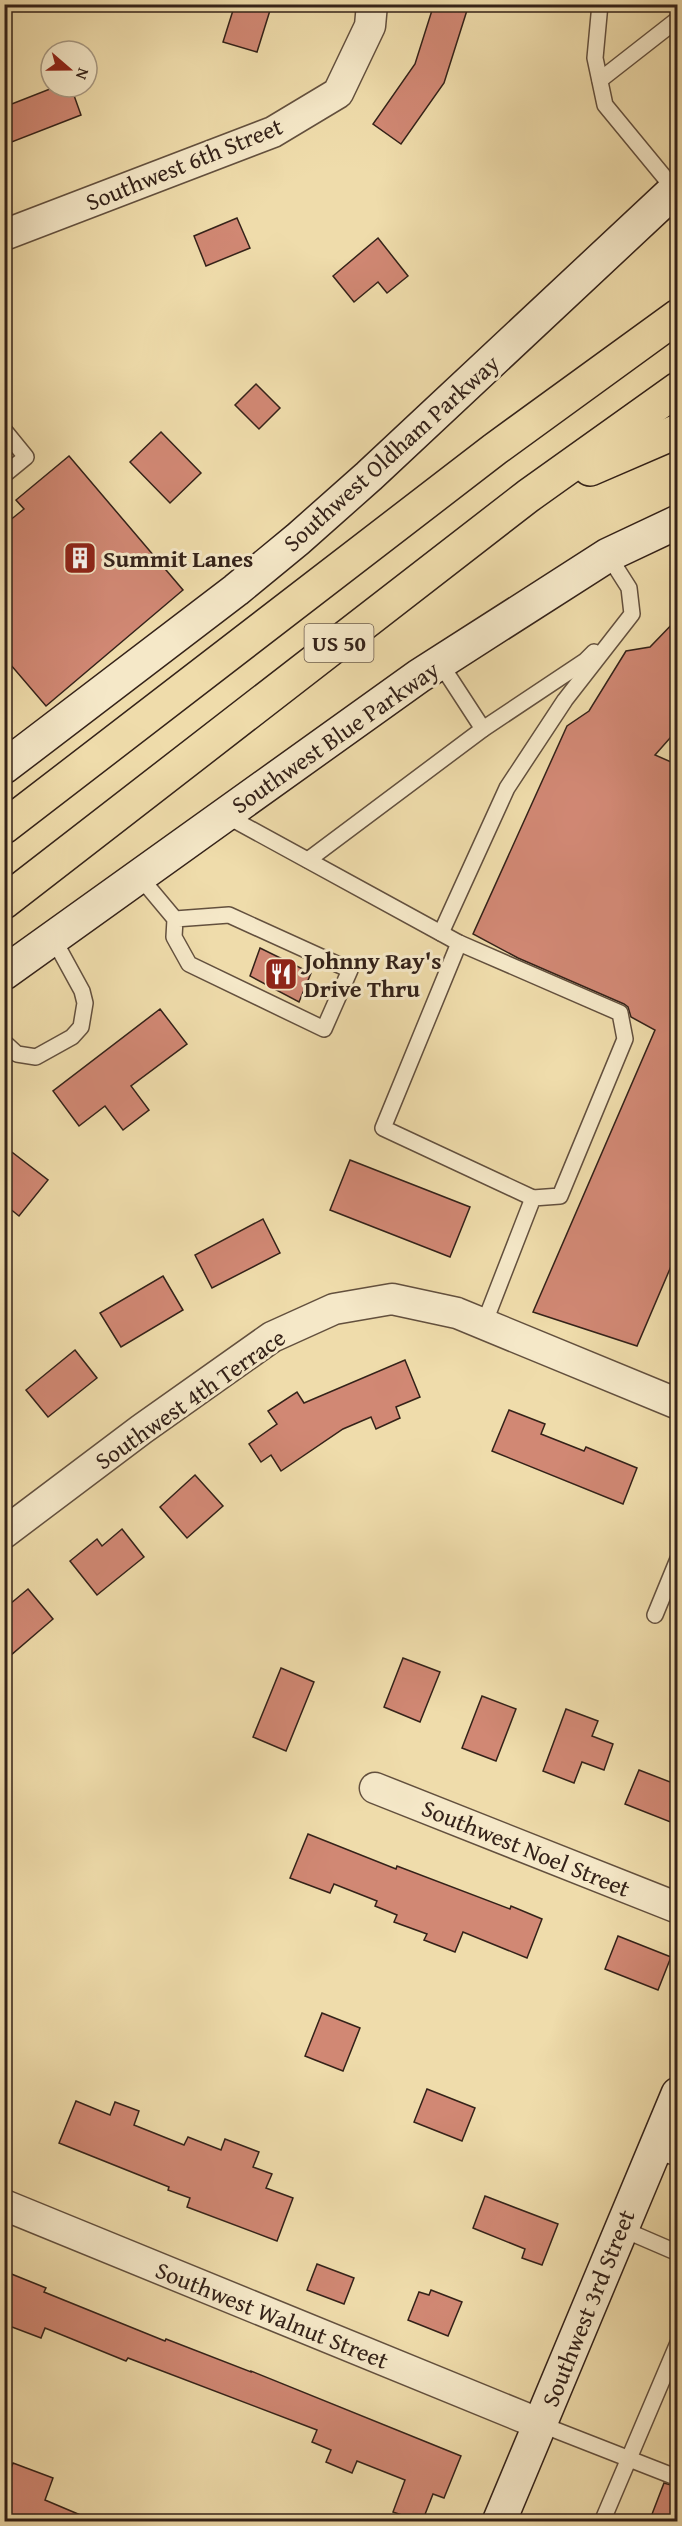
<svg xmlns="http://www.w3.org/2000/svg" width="682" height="2526" viewBox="0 0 682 2526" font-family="'Gentium Book Plus',serif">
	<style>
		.building { fill: #d18874; stroke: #342219; stroke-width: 1.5 }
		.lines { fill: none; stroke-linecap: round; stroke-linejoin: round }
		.lane-casing { stroke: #63503e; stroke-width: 18 }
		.street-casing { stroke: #63503e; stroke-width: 33 }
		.secondary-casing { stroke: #342219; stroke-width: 36 }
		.highway-casing { stroke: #342219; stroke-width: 36 }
		.lane { stroke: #f5e8c8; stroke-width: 15 }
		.street { stroke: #f5e8c8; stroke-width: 30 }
		.secondary { stroke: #f5e8c8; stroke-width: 33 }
		.highway { stroke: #efdcab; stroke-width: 33 }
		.labels { text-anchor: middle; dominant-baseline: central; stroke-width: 6; stroke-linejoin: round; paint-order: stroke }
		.shield { fill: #f5e8c8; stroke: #6e5d4e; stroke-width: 1.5 }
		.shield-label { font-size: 22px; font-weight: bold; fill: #342219 }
		.street-label { font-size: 24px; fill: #342219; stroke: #f5e8c8 }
		.poi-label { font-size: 24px; font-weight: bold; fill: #342219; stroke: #f5e8c8; text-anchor: start }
	</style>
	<rect width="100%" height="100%" fill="#efdcab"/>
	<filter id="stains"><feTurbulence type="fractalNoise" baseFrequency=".00333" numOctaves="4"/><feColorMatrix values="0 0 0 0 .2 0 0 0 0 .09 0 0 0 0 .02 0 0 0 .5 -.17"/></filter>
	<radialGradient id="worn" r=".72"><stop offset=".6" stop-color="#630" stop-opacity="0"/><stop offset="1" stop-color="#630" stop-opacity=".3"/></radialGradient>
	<g class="building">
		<path d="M235,4H272L257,52L223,42Z"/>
		<path d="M434,4H469L444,83L401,144L373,124L415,64Z"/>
		<path d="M55,87H71L81,115L4,145V107Z"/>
		<path d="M237,218L250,248L206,266L194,236Z"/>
		<path d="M378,238L408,276L387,293L378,282L354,302L333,276Z"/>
		<path d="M256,384L280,408L259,429L235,405Z"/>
		<path d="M161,432L201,473L170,503L130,462Z"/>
		<path d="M69,456L183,590L46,706L4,657V525L24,509L16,500Z"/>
		<path d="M678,618V729L655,755L678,765V1250L637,1346L533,1312L655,1030L631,1017L628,1007L624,1004L518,958L473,934L567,726L589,711L626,651L650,647Z"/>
		<path d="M260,948L311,973L299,1002L250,976Z"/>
		<path d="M160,1009L187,1044L131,1086L149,1110L123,1130L105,1106L79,1126L53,1091Z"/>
		<path d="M4,1146L48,1180L19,1216L4,1204Z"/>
		<path d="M350,1160L470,1207L450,1257L330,1210Z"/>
		<path d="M263,1219L280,1253L212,1288L195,1255Z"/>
		<path d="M163,1276L183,1310L121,1347L100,1313Z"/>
		<path d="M75,1350L97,1378L48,1417L26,1390Z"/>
		<path d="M405,1360L420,1397L396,1407L400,1418L376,1429L371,1417L343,1429L281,1471L271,1455L261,1462L249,1444L277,1424L268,1411L297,1392L304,1403Z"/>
		<path d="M509,1410L545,1424L541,1434L584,1451L586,1447L637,1468L623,1504L492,1451Z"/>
		<path d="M195,1475L223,1506L187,1538L160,1507Z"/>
		<path d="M122,1529L144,1557L97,1595L70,1561L97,1539L102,1546Z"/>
		<path d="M28,1589L53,1619L4,1661V1609Z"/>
		<path d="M403,1658L440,1672L420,1722L384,1707Z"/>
		<path d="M281,1668L314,1682L286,1751L253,1737Z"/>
		<path d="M482,1696L516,1709L496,1761L462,1748Z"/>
		<path d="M566,1709L598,1721L592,1736L613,1744L604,1770L582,1762L574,1783L543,1771Z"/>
		<path d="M639,1770L678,1785V1825L625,1804Z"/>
		<path d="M308,1834L396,1869L397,1866L510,1909L511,1906L542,1919L527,1958L463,1932L455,1952L424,1940L427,1934L394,1922L397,1915L375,1906L377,1901L334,1884L330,1893L290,1878Z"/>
		<path d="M618,1936L671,1957L658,1990L605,1969Z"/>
		<path d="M322,2013L360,2028L343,2071L305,2056Z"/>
		<path d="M427,2089L475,2108L462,2141L414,2122Z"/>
		<path d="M76,2101L110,2115L115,2102L139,2111L134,2125L184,2145L188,2137L221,2150L225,2139L259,2152L253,2167L272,2174L266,2188L293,2198L277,2241L187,2207L190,2198L168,2190L169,2187L59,2143Z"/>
		<path d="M485,2196L558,2224L542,2265L522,2258L525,2249L473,2228Z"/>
		<path d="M317,2264L354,2278L344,2304L307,2290Z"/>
		<path d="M4,2271L46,2288L44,2292L165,2341L166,2339L251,2372V2371L461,2456L444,2498L433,2494L422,2522L393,2512L405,2480L357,2461L352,2473L326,2462L331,2450L312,2442L317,2430L128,2358L126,2361L45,2328L41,2338L4,2324Z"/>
		<path d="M431,2290L462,2302L448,2336L408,2320L419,2292L429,2295Z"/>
		<path d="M13,2463L53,2478L45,2500L97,2522H4V2486Z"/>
		<path d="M664,2483L678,2487V2522H649Z"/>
	</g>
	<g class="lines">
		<g class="lane-casing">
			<g id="lane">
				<path d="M600,4L595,58L605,105L675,190"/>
				<path d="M600,80L678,19"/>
				<path d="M4,430L26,457L4,475"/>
				<path d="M440,663L483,729"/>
				<path d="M225,815L459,943L620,1013L625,1039L560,1196L533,1198L484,1324"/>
				<path d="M308,860L483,729L585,661L594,652"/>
				<path d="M139,876L175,919L174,937L189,964L324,1029L350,970L229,915L175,919"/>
				<path d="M441,933L507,788L565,700L632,614L629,588L608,555"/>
				<path d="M459,943L383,1128L533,1198"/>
				<path d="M4,1042L17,1054L36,1057L72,1037L81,1027L85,1003L82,991L53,938"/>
				<path d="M655,1615L678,1559"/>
				<path d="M654,2151L678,2158"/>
				<path d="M620,2228L678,2253"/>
				<path d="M540,2424L678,2478"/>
				<path d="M602,2522L678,2343"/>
			</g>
		</g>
		<g class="street-casing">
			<g id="street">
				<path d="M4,235L273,132L338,93L370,26L372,4"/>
				<path d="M4,1533L142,1429L272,1337L334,1309L392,1299L457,1313L678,1404"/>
				<path d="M375,1788L678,1908"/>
				<path d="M4,2205L540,2424"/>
			</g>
		</g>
		<g class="secondary-casing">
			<g id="secondary">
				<path d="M4,767L236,590L298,539L369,476L678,187"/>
				<path d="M4,973L419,676L608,555L678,522"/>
				<path d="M499,2522L678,2094"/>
			</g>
		</g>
		<g class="highway-casing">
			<g id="highway">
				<path d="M590,469L678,431"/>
				<path d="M4,827L495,449L678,316"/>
				<path d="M4,902L528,496L678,389"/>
			</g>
		</g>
		<use href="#lane" class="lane"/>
		<use href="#street" class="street"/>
		<use href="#secondary" class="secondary"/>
		<use href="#highway" class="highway"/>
	</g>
	<defs>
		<g id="building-square" transform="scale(1.725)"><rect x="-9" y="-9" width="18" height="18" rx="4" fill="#8f2418" stroke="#f5e8c8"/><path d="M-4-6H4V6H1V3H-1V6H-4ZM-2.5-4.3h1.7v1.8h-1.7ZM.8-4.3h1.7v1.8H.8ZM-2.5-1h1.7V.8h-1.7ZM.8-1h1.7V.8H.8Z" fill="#fff"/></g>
		<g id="restaurant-square" transform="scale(1.725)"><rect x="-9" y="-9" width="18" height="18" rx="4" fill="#8f2418" stroke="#f5e8c8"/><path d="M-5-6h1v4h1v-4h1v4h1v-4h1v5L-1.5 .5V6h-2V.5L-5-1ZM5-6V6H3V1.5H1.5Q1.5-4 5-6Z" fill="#fff"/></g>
	</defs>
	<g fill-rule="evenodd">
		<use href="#building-square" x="80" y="558"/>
		<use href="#restaurant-square" x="281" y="974"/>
	</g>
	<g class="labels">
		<rect class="shield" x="304.5" y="624" width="69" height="38" rx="4.5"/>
		<g class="shield-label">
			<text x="339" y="643">US 50</text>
		</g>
		<g class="street-label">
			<text transform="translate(184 164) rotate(-22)">Southwest 6th Street</text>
			<text transform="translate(391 453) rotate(-42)">Southwest Oldham Parkway</text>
			<text transform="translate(335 737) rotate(-35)">Southwest Blue Parkway</text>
			<text transform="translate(190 1399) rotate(-35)">Southwest 4th Terrace</text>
			<text transform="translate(526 1848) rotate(22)">Southwest Noel Street</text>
			<text transform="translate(588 2308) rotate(-68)">Southwest 3rd Street</text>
			<text transform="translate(272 2315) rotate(22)">Southwest Walnut Street</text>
		</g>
		<g class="poi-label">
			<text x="103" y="558">Summit Lanes</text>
			<text x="304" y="960">Johnny Ray's<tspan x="304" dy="28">Drive Thru</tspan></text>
		</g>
	</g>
	<rect width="682" height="2526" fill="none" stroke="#efdcab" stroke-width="24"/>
	<rect x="6" y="6" width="670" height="2514" fill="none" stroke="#342219" stroke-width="3"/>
	<rect x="12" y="12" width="658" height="2502" fill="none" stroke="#342219" stroke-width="1.5"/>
	<g transform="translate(69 69) rotate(110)"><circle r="28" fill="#f5e8c8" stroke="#a89982" stroke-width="1.5"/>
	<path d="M0-4.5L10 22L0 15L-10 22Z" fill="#8f2418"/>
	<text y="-9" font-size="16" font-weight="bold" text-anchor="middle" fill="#342219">N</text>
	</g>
	<rect width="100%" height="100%" filter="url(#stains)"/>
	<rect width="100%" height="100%" fill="url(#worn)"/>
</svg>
